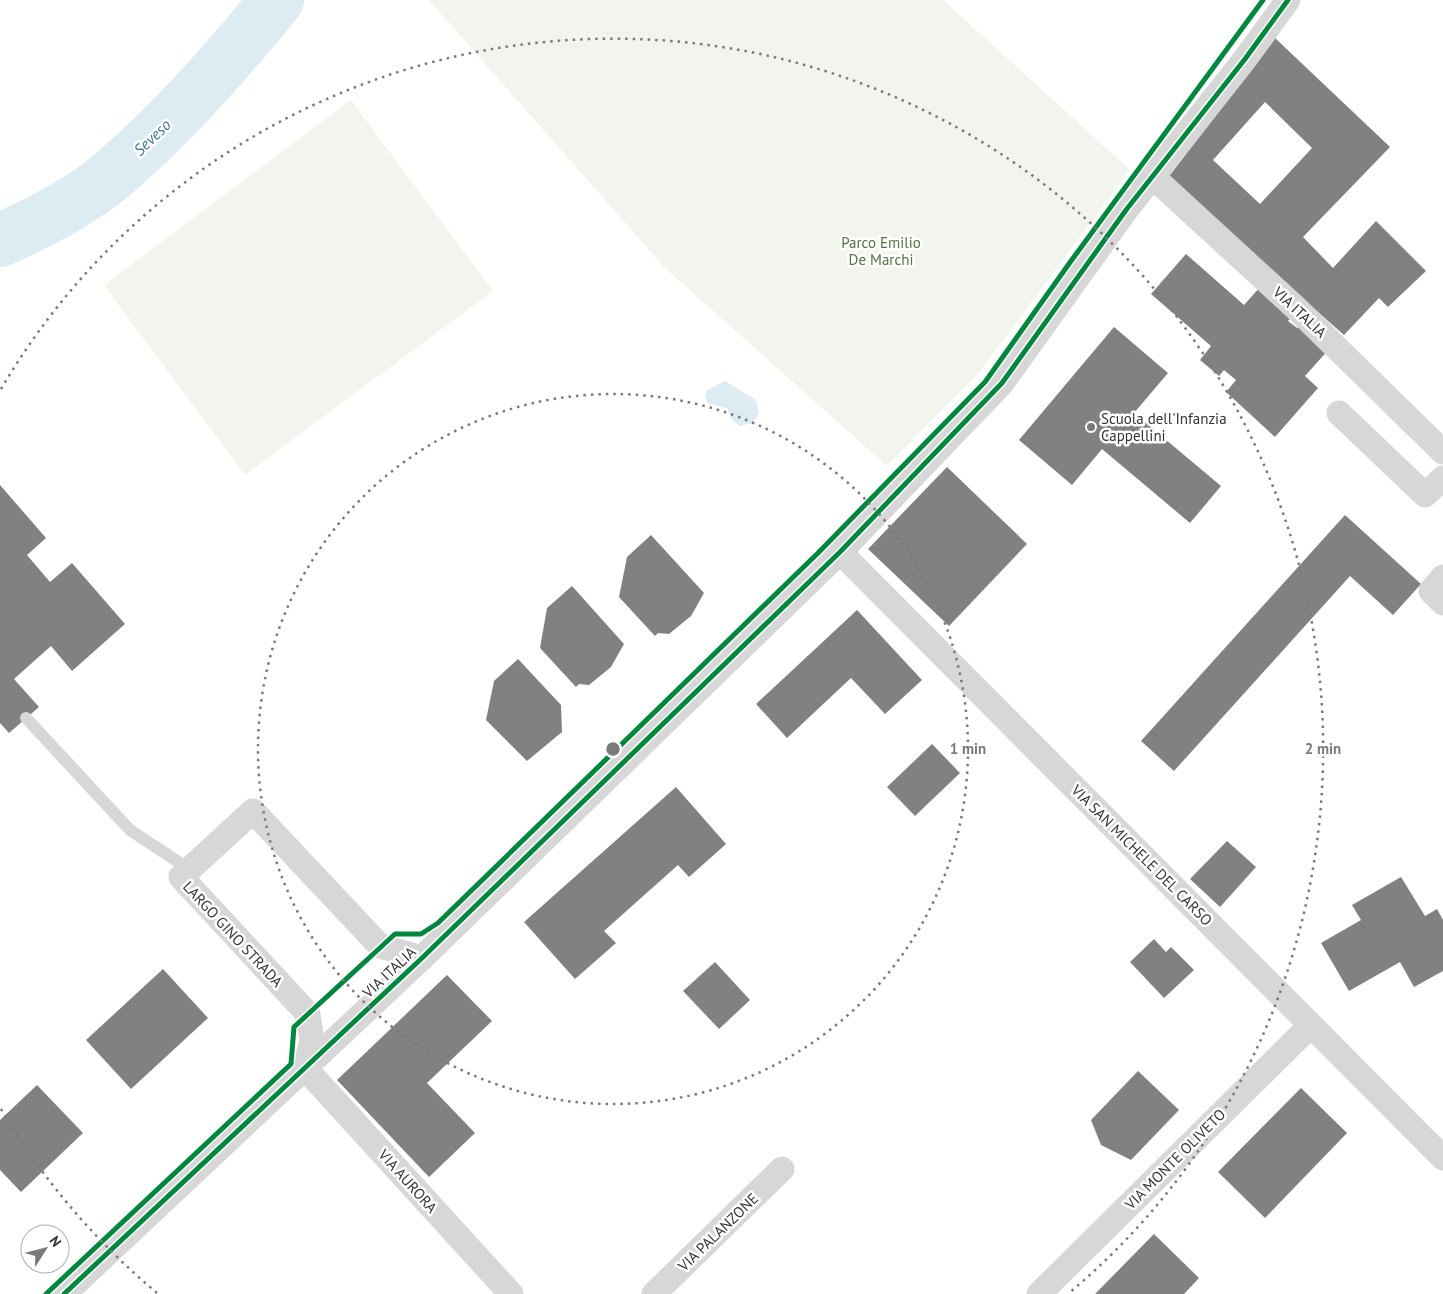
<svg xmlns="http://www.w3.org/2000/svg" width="1443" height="1294" viewBox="0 0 1443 1294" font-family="'PT Sans',sans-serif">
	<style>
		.green { fill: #f1f5ed }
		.water { fill: #ddebf3 }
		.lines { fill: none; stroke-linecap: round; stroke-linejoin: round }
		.river { stroke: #ddebf3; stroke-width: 54 }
		.building { fill: #818181; fill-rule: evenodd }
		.service { stroke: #d7d7d7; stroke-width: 12 }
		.minor { stroke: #d7d7d7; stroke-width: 25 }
		.cycleway-casing { stroke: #fff; stroke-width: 8 }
		.cycleway { stroke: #00873e; stroke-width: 5 }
		.ring { fill: none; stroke: #7a7a7a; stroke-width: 2.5; stroke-dasharray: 2.5 5 }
		.poi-dot { fill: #7a7a7a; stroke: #fff; stroke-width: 2 }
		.labels { text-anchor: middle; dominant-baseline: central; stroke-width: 5; stroke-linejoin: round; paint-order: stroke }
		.park-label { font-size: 15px; fill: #56703f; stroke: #fff }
		.street-label { font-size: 15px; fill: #333; stroke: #fff }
		.poi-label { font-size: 15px; fill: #333; stroke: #fff; text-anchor: start }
		.water-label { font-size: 16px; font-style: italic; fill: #3f7597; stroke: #fff }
		.centre { fill: #7a7a7a; stroke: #fff; stroke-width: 2.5 }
		.ring-label { font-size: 15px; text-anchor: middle; font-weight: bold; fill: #7a7a7a; stroke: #fff; stroke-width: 5; stroke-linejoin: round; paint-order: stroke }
	</style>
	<rect width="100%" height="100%" fill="#fff"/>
	<g class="green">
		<path d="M429,0H943L1130,170L981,370L887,466L664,267Z"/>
		<path d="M351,100L493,291L245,475L104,285Z"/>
	</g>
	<path class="water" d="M725,381L756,400L759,413L753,423L739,426L732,420L727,408L709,404L705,397L707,390Z"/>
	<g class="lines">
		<path class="river" d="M0,240C39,223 79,203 112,175C173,123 226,62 277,0"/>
	</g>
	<g class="building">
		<path d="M1275,38L1390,147L1303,237L1333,268L1376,221L1426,271L1388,307L1379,298L1344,335L1167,179ZM1265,102L1312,148L1260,204L1213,160Z"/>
		<path d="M1186,254L1244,305L1261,286L1293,315L1288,321L1297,328L1303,322L1331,347L1305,376L1318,388L1275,437L1226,392L1236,380L1224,370L1219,376L1200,360L1211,346L1151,294Z"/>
		<path d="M1114,327L1168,373L1134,413L1221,486L1190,523L1102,449L1072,485L1019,440Z"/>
		<path d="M947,467L1027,544L949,626L868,549Z"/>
		<path d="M0,485L46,538L27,555L50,582L72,563L125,624L72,671L51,646L14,679L39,707L9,733L0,723Z"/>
		<path d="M1345,515L1421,584L1393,615L1350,576L1174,771L1141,741Z"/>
		<path d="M651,535L704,593L691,616L669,634L658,633L655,636L619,597L627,557Z"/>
		<path d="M572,586L624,644L611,667L589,685L579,684L576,687L540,648L547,608Z"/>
		<path d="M857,610L922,680L885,714L851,678L787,738L756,704Z"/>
		<path d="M518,659L561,705L562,732L527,761L486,720L494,681Z"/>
		<path d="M932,744L960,773L915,816L887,787Z"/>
		<path d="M676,787L726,844L689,877L678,865L604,931L616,943L575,979L524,922Z"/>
		<path d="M1227,841L1256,867L1220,907L1190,879Z"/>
		<path d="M1401,877L1425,916L1437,909L1443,920V971L1414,987L1400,962L1349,991L1321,943L1361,920L1352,905Z"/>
		<path d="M1154,939L1166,952L1171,947L1194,970L1164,998L1130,962Z"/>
		<path d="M715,962L750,1000L719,1029L683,991Z"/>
		<path d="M163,969L208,1018L131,1089L86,1040Z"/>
		<path d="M447,975L492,1021L427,1083L475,1133L429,1177L337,1080Z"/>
		<path d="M1138,1071L1179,1110L1131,1160L1101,1145L1091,1120Z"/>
		<path d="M37,1085L83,1133L21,1192L0,1170V1120Z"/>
		<path d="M1301,1088L1347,1133L1265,1218L1218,1172Z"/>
		<path d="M1154,1234L1199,1278L1184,1294H1095Z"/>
	</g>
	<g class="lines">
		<path class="service" d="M26,718L130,830L189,869"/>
		<g class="minor">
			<path d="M1152,176L1298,310L1443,452"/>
			<path d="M1339,413L1425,495L1443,478"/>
			<path d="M840,552L1443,1158"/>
			<path d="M1443,577L1431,591L1443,603"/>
			<path d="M422,958L380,946L253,811L181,877L308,1014L312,1041L305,1068L511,1294"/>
			<path d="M64,1294L422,958L840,552L1002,383L1126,210L1245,59L1288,0"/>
			<path d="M654,1294L782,1169"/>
			<path d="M1039,1294L1311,1025"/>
		</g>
		<g class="cycleway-casing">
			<g id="cycleway">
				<path d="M46,1294L291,1064L294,1027L395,934H421L438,923L818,553L985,382L1071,261L1263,0"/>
				<path d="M64,1294L422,958L840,552L1002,383L1126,210L1245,59L1288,0"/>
			</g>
		</g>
		<use href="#cycleway" class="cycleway"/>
	</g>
	<g class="ring">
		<circle cx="613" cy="749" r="355"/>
		<path d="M157 1293A710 710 0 0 1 1 1109M1 389A710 710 0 1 1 1069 1293"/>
	</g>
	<circle class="poi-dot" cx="1091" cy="427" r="5"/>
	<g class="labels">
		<g class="park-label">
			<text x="881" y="242">Parco Emilio<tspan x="881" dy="17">De Marchi</tspan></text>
		</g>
		<g class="street-label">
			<text transform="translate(1300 312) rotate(43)">VIA ITALIA</text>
			<text transform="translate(1142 855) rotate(45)">VIA SAN MICHELE DEL CARSO</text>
			<text transform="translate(233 934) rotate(47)">LARGO GINO STRADA</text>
			<text transform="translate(389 972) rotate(-43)">VIA ITALIA</text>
			<text transform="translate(1175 1159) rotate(-45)">VIA MONTE OLIVETO</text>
			<text transform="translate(408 1181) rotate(48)">VIA AURORA</text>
			<text transform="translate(718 1232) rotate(-44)">VIA PALANZONE</text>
		</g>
		<g class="poi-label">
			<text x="1101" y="418">Scuola dell'Infanzia<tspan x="1101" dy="17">Cappellini</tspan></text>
		</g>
		<g class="water-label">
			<text transform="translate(152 137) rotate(-44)">Seveso</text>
		</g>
	</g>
	<circle cx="613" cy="749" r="8" class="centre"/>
	<g class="ring-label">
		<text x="968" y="754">1 min</text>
		<text x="1323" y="754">2 min</text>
	</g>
	<g transform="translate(45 1249) rotate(54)"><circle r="24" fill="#ffffff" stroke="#adadad"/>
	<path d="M0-4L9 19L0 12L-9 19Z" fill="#7a7a7a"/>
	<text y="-8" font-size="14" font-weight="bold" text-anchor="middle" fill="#333333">N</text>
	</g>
</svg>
